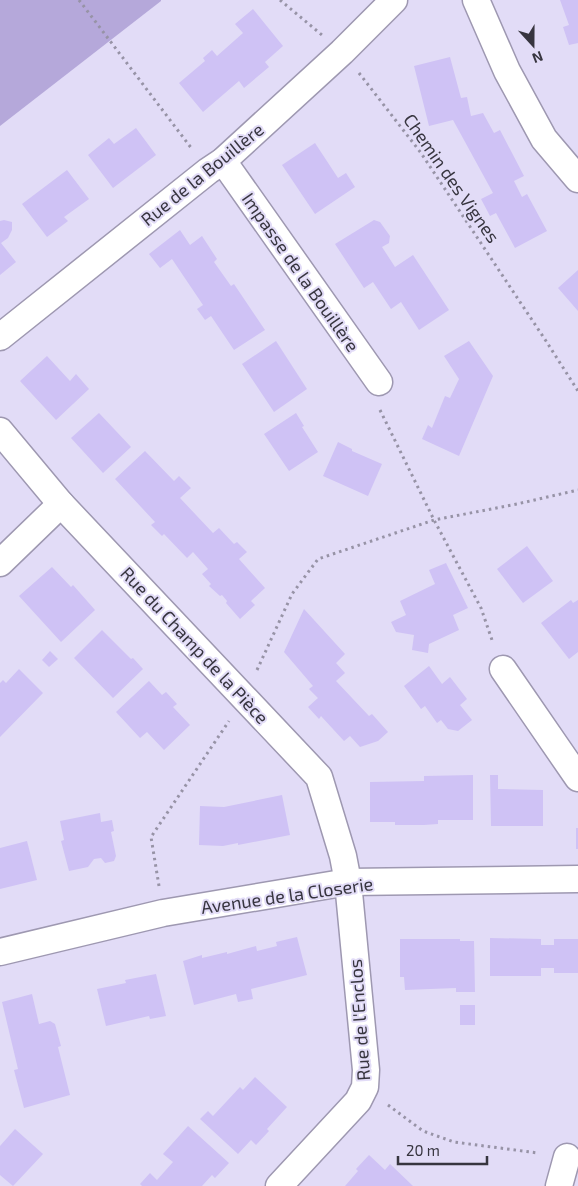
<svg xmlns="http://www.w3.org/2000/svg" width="578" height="1186" viewBox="0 0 578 1186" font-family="'Exo 2',sans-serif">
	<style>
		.green { fill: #b5a8da }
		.building { fill: #cfc2f5 }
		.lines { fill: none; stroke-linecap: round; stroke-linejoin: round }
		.minor-casing { stroke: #9e98b1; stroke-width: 29 }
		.path { stroke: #9793a6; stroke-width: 3; stroke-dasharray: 2.5 4; stroke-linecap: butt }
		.minor { stroke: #fff; stroke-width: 26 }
		.labels { text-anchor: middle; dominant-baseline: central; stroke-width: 4; stroke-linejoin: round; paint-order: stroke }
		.street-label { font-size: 18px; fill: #37353f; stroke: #e2dcf7 }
	</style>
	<rect width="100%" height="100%" fill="#e2dcf7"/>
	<path class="green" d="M0,0H161V1L0,126Z"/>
	<g class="building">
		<path d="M560,0H578V43L569,45L563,27L569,25Z"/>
		<path d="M253,9L283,46L265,62L269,67L244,88L239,81L203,112L179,83L205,61L203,58L212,50L217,56L243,33L235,24Z"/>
		<path d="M450,57L461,98L467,97L471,116L483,113L494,133L500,130L524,176L514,181L522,197L527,194L547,231L515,248L496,213L490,216L481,199L493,193L453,120L429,126L414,66Z"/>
		<path d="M136,128L156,155L113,188L88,155L109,138L114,144Z"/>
		<path d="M315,143L338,178L346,173L355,187L315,214L282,165Z"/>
		<path d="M67,170L89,199L64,217L68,221L47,237L22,204Z"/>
		<path d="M4,220L12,222V230L8,238L1,243L16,262L0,275V221Z"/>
		<path d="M374,220L380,222L390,236L389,243L382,247L395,267L413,255L449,310L419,330L401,302L391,309L373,282L364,288L335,244Z"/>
		<path d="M180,230L190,245L202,236L217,259L214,262L231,286L234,284L265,330L234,350L211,316L205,320L197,309L203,305L172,259L160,268L149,254Z"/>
		<path d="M578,270V311L558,288Z"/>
		<path d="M276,341L307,389L274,412L242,364Z"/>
		<path d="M469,341L493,376L459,456L422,439L428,425L432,428L445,396L450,398L459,379L444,356Z"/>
		<path d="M47,356L70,381L76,374L89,389L56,420L20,381Z"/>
		<path d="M99,413L131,447L103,473L71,438Z"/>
		<path d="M296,413L304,426L302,427L318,452L289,471L264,434Z"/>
		<path d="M338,442L352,449V451L382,464L368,496L323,476Z"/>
		<path d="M145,451L174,481L179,476L191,488L180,498L213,533L219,528L234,544L237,542L247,552L239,559L265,588L251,601L255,605L240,619L226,603L227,601L222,595L220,596L209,586L211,584L202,574L208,569L193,552L187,558L164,534L162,536L151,525L155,522L115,479Z"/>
		<path d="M527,546L553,581L523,603L497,569Z"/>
		<path d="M446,563L468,608L453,615L459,630L429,644L428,653L412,650L414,635L396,632L391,622L406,615L400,601L435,584L429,570Z"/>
		<path d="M52,567L71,587L73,585L95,610L61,642L19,596Z"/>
		<path d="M571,600L573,603L578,600V652L569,659L541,623Z"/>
		<path d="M304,609L345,654L336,663L345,673L336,681L369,716L372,714L388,732L378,741L360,747L350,736L344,741L321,716L319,719L308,707L318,698L309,689L313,686L284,652Z"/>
		<path d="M102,630L131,659L133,658L143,669L113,698L74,658Z"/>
		<path d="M50,651L58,659L49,667L42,660Z"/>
		<path d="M429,666L442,684L450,677L467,699L460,705L472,720L458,731L448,729L441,720L437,723L425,706L421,709L404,686Z"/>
		<path d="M19,669L43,693L0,737V683L3,680L6,683Z"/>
		<path d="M149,681L162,695L166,692L177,704L173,707L190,725L164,750L147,732L140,738L116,712Z"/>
		<path d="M473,775V820H438V824L424,825H395V822H370V782L424,781V776Z"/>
		<path d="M490,775H498V789L543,790V826H491Z"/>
		<path d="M282,795L290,835L238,845V843L223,846L199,845L200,806L224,807Z"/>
		<path d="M100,813L101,822L112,820L114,831L111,832L116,856L114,861L105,863L101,858L94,859L88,867L69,871L61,841L64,840L60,821Z"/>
		<rect x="576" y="828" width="2" height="21"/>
		<path d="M27,841L37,880L0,889V848Z"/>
		<path d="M297,937L307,975L251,989L253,999L238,1002L236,994L194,1005L183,961L202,955V958L227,952V954L256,946L257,951L277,946L276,942Z"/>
		<path d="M490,938L541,939V945H554V939H578V973H554V968H541V976H490Z"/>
		<path d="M400,939H460V941H474L475,992H456V988L405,990L404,977H400Z"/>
		<path d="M156,974L166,1016L150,1019L149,1016L106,1026L97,989L126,983L125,980Z"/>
		<path d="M32,994L39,1024L50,1021L55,1024L61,1046L58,1047L70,1095L24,1108L14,1070L18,1069L2,1002Z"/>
		<rect x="460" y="1005" width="15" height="20"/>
		<path d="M255,1077L287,1107L267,1129L269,1131L256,1145L251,1140L238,1154L200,1119L208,1111L213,1116L240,1087L243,1090Z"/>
		<path d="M188,1126L229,1163L215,1178L212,1175L202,1186H142L140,1184L150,1173L157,1180L173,1162L163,1154Z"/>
		<path d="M15,1129L43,1154L13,1186L0,1175V1146Z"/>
		<path d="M369,1155L385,1170L390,1164L413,1186H345L358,1171L356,1169Z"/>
	</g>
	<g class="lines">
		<g class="minor-casing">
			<g id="minor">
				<path d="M476,0L507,71L544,139L578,179"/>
				<path d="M223,161L379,382"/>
				<path d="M0,337L208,171L223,161L342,52L394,0"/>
				<path d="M0,431L61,504L319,777L343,856L348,882L366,1070L365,1087L358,1101L279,1186"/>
				<path d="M0,563L61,504"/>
				<path d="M503,669L578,778"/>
				<path d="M0,952L163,913L348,882L578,879"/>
				<path d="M559,1186L567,1157"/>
			</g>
		</g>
		<g class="path">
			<path d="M79,0L192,149"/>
			<path d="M280,0L322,35"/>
			<path d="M359,73L421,153L546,341L578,391"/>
			<path d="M380,410L434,520L481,608L493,643"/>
			<path d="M257,670L292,594L318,559L434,520L517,504L578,490"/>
			<path d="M159,886L151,837L229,721"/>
			<path d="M388,1105L423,1131L454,1142L538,1153"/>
		</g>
		<use href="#minor" class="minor"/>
	</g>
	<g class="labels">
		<g class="street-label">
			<text transform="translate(202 174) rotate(-39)">Rue de la Bouillère</text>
			<text transform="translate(452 178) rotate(55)">Chemin des Vignes</text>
			<text transform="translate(301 272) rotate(55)">Impasse de la Bouillère</text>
			<text transform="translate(195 645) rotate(47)">Rue du Champ de la Pièce</text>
			<text transform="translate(287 895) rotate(-8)">Avenue de la Closerie</text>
			<text transform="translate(359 1020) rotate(-94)">Rue de l'Enclos</text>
		</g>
	</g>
	<g transform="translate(533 45) rotate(159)" stroke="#e2dcf7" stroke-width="4" paint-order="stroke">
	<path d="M0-4L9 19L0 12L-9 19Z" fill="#37353f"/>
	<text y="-8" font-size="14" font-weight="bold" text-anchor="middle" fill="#37353f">N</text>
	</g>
	<path d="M398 1156v8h89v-8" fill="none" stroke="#37353f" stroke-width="2.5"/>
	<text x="406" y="1156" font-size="15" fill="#37353f" stroke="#e2dcf7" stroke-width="4" paint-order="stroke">20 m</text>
</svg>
